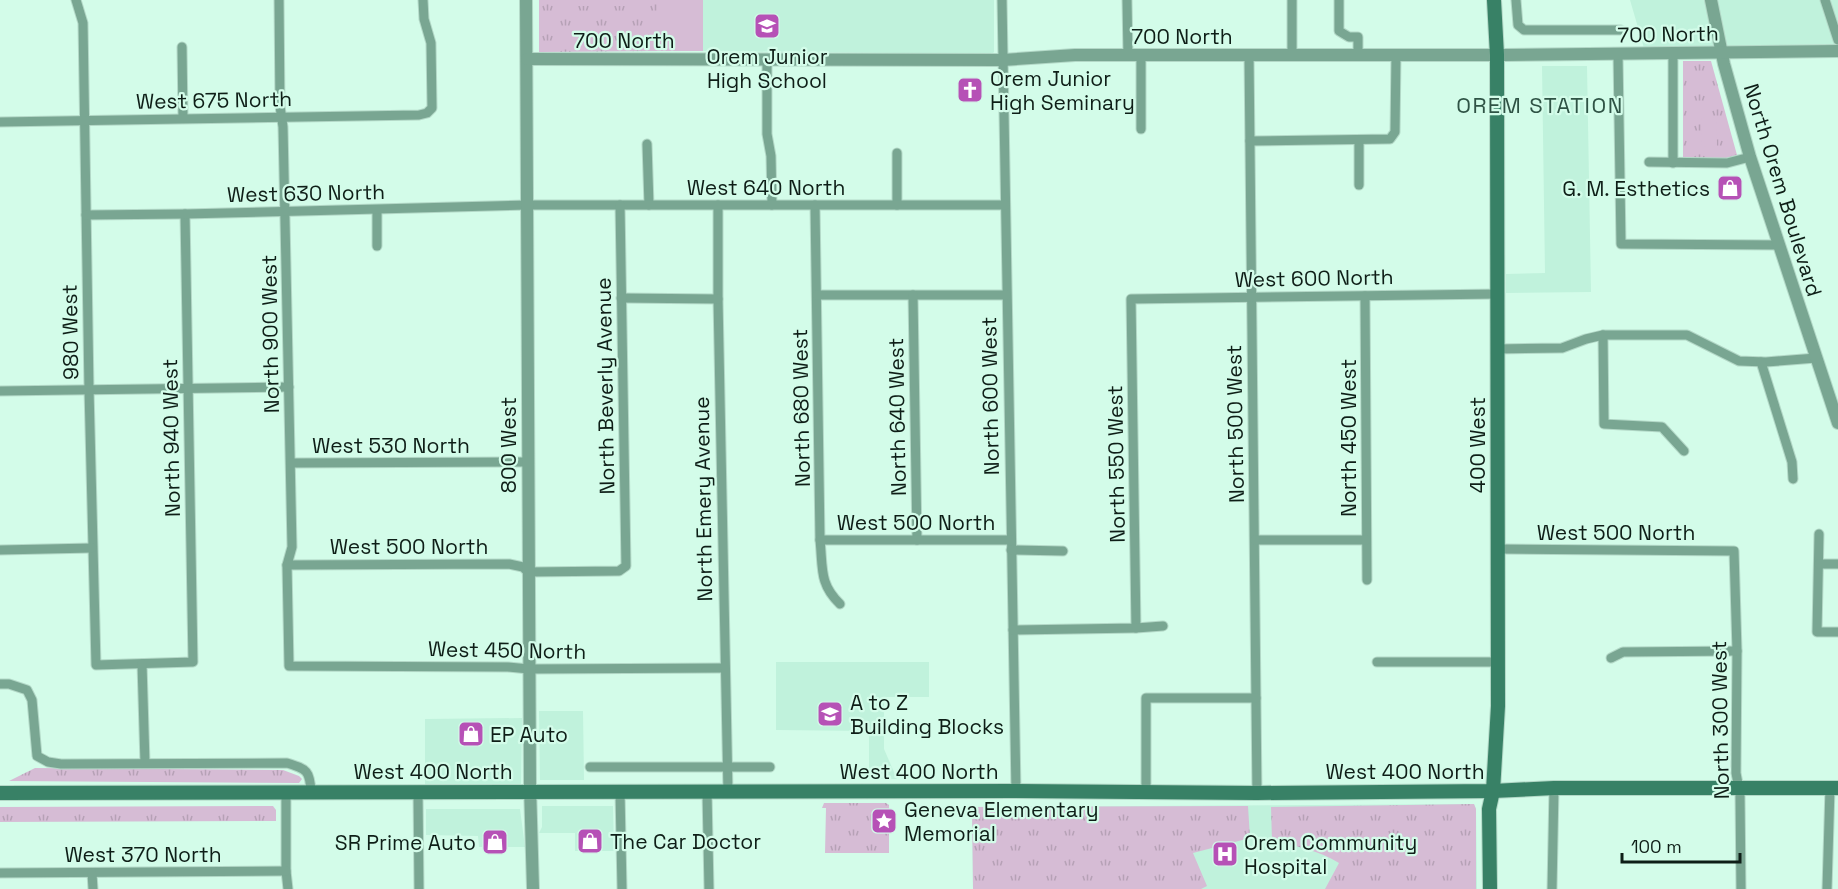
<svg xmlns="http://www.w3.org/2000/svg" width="1838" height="889" viewBox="0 0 1838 889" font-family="'Space Grotesk',sans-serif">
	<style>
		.built { fill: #c0f2dc }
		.grass { fill: url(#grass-tufts) }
		.pitch { fill: #d6bcd5 }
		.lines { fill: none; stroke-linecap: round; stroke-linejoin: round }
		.minor-casing { stroke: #b3d8c7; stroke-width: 11 }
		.tertiary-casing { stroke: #b3d8c7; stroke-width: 14 }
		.secondary-casing { stroke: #b3d8c7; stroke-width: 16 }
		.minor { stroke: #79a692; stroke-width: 9 }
		.tertiary { stroke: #79a692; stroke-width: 12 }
		.secondary { stroke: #388166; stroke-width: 14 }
		.labels { text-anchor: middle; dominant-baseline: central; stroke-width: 4.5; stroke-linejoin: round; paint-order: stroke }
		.street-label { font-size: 21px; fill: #0e1e17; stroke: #d3fce9 }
		.poi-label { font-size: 21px; fill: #0e1e17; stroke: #d3fce9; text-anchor: start }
		.neighbourhood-label { font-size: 22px; letter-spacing: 1.5px; fill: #2f5345; stroke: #d3fce9 }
	</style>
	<defs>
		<pattern id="grass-tufts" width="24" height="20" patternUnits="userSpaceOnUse" patternTransform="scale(1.5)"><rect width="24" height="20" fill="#d6bcd5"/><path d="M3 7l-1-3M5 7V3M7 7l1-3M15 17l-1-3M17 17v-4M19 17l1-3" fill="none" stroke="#b6a1b6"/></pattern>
	</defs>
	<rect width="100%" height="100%" fill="#d3fce9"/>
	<g class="built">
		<path d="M539,0H994V52L992,54L703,51L539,52Z"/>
		<path d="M1630,0H1838V59L1826,44L1644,48Z"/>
		<path d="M1542,66H1587L1591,292L1506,293V274L1545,273Z"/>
		<path d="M776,662H929V697H884V749L897,779H869V731L776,730Z"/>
		<path d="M539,711H583L584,780H540Z"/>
		<path d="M522,718L521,784L425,785V719Z"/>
		<path d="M1474,804L1476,809L1477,889H973L972,807Z"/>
		<path d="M542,806H613L614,851H575V833H539L542,827Z"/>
		<path d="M426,809H520L525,847H479L478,836L426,835Z"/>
	</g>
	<g class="grass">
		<path d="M539,0H657V51L539,52Z"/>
		<path d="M1683,61H1711L1737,155L1723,159H1683Z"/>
		<path d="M35,768L283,770L299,776L302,779L299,783L9,781Z"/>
		<path d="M824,803H886L889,805V853H825L826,808H822Z"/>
		<path d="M1474,804L1476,809V889H1325L1339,863C1318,850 1296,846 1272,841L1271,807Z"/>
		<path d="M273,806L276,810V821L0,822V807Z"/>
		<path d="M1248,806L1250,838L1193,853L1207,886L1201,889H973L972,807Z"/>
	</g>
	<g class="pitch">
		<rect x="559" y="0" width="71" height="6"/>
		<rect x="657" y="0" width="46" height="51"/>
		<path d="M1716,117L1717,146L1702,147L1701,118Z"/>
	</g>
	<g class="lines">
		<g class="minor-casing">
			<g id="minor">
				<path d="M76,0L83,23L89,389L96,665L193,662L185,214"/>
				<path d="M279,0L280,106L283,127L292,547L287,565L289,666L508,667L529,669L724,668"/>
				<path d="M1002,0L1016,791"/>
				<path d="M1127,0L1128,56"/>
				<path d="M1292,0V55"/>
				<path d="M1339,0V31L1349,37H1358V55"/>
				<path d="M1516,0L1518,25L1524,30H1621"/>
				<path d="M1825,0L1838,40"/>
				<path d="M182,47L183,118"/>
				<path d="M1673,53V163"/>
				<path d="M1618,55L1621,244L1779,245"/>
				<path d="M1141,56V129"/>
				<path d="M1249,56L1257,793"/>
				<path d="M767,59V134L771,156L772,205"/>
				<path d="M0,122L419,115L427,113L432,108L431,43L424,19L423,0"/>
				<path d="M1359,140V185"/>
				<path d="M1250,141L1390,139L1395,132L1396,56"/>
				<path d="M647,144L649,205"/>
				<path d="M897,153V205"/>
				<path d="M1649,162L1727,163L1750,157"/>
				<path d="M718,205V299L728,792"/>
				<path d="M815,205L820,540C823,568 819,584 840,604"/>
				<path d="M377,210V246"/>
				<path d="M86,215L185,214L527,205H1005"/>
				<path d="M817,295H1006"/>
				<path d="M913,295L917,540"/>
				<path d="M1365,296L1367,580"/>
				<path d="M621,298L718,299"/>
				<path d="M1603,335L1604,424L1662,427L1684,451"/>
				<path d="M1497,349L1562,348L1586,339L1603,335H1687L1739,361L1766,362L1816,358"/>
				<path d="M1761,362L1792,462L1793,479"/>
				<path d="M0,391L289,387"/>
				<path d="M291,463L527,462"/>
				<path d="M1819,534L1817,632H1838"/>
				<path d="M820,540H1011"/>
				<path d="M1255,540H1366"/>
				<path d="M1499,549L1734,551L1737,651L1736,773L1740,794L1741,889"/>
				<path d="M0,550L92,548"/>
				<path d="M1011,550L1063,551"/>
				<path d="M1819,564H1838"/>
				<path d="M287,565L509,564L523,567L528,572L619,571L626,566L620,205"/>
				<path d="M1136,628L1131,299L1497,294"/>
				<path d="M1013,630L1136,628L1163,626"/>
				<path d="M1611,658L1623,652L1737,651"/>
				<path d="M1377,662H1498"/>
				<path d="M142,664L145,763"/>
				<path d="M0,684H9L27,690L32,700L37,756L48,762L61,764L287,763C307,769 310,771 311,792"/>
				<path d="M590,767H770"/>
				<path d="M620,792L622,889"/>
				<path d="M707,792L709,889"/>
				<path d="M1146,792V698H1256"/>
				<path d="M286,793V871L288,889"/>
				<path d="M418,793L419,889"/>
				<path d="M0,873L286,871"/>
				<path d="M92,873L93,889"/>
				<path d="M1552,889L1554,788"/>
				<path d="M1827,889L1830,788"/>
			</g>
		</g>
		<g class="tertiary-casing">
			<g id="tertiary">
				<path d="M526,0L530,786L533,889"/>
				<path d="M1711,0L1724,64L1750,157L1838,423"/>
				<path d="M527,59L1003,60L1075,55H1504L1838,51"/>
			</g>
		</g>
		<g class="secondary-casing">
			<g id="secondary">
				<path d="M0,793L1016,791L1257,793L1493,791L1554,788H1838"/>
				<path d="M1490,889L1489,809L1493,791L1498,706L1497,55L1494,0"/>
			</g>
		</g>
		<use href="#minor" class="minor"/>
		<use href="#tertiary" class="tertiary"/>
		<use href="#secondary" class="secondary"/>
	</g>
	<defs>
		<g id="school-square" transform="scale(1.35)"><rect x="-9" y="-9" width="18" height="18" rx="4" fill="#b651b6" stroke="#d3fce9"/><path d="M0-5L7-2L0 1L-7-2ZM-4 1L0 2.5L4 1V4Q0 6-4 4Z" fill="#fff"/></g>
		<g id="church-square" transform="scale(1.35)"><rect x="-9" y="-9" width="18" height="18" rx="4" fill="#b651b6" stroke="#d3fce9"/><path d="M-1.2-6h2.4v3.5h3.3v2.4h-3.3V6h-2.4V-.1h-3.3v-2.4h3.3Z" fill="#fff"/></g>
		<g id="shop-square" transform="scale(1.35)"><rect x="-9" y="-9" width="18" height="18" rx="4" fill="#b651b6" stroke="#d3fce9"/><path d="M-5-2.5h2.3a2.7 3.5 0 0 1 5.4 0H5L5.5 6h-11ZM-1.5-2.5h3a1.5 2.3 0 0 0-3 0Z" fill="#fff"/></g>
		<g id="sight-square" transform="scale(1.35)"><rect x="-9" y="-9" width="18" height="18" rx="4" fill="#b651b6" stroke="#d3fce9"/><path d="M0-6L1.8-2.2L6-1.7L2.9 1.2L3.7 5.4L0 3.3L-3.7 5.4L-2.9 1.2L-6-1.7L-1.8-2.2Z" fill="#fff"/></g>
		<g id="hospital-square" transform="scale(1.35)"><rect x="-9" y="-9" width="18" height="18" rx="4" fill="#b651b6" stroke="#d3fce9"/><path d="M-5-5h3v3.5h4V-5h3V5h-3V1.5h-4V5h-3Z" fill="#fff"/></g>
	</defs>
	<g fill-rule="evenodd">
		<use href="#school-square" x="767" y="26"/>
		<use href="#church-square" x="970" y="90"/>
		<use href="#shop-square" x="1730" y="188"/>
		<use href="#school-square" x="830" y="714"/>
		<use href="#shop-square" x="471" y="734"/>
		<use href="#sight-square" x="884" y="821"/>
		<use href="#shop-square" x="590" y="841"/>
		<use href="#shop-square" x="495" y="842"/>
		<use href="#hospital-square" x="1225" y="854"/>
	</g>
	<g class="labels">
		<g class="street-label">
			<text transform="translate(1668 34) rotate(-1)">700 North</text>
			<text x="1182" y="36">700 North</text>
			<text x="624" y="40">700 North</text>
			<text transform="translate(214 100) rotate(-1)">West 675 North</text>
			<text x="766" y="187">West 640 North</text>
			<text transform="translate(1783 190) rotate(73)">North Orem Boulevard</text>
			<text transform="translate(306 193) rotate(-1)">West 630 North</text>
			<text transform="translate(1314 278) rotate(-1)">West 600 North</text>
			<text transform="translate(70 332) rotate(-91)">980 West</text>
			<text transform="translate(270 334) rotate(-91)">North 900 West</text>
			<text transform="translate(605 386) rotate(-91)">North Beverly Avenue</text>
			<text transform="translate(990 396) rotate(-91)">North 600 West</text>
			<text transform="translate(801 408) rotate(-91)">North 680 West</text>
			<text transform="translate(897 417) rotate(-91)">North 640 West</text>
			<text transform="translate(1235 424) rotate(-91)">North 500 West</text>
			<text transform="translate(171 438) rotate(-91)">North 940 West</text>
			<text transform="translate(1348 438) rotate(-90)">North 450 West</text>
			<text x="391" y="445">West 530 North</text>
			<text transform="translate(508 445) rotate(-90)">800 West</text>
			<text transform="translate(1477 445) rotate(-90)">400 West</text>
			<text transform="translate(1116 464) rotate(-91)">North 550 West</text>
			<text transform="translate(703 499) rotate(-91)">North Emery Avenue</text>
			<text x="916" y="522">West 500 North</text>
			<text x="1616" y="532">West 500 North</text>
			<text x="409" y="546">West 500 North</text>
			<text transform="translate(507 650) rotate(1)">West 450 North</text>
			<text transform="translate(1720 720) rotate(-91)">North 300 West</text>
			<text x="433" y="771">West 400 North</text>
			<text x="919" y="771">West 400 North</text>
			<text x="1405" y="771">West 400 North</text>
			<text x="143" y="854">West 370 North</text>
		</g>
		<g class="poi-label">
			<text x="767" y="56" text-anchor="middle">Orem Junior<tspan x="767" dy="24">High School</tspan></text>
			<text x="990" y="78">Orem Junior<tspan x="990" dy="24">High Seminary</tspan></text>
			<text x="1710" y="188" text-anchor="end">G. M. Esthetics</text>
			<text x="850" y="702">A to Z<tspan x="850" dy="24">Building Blocks</tspan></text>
			<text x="490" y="734">EP Auto</text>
			<text x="904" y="809">Geneva Elementary<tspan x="904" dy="24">Memorial</tspan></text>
			<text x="610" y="841">The Car Doctor</text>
			<text x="476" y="842" text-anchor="end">SR Prime Auto</text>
			<text x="1244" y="842">Orem Community<tspan x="1244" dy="24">Hospital</tspan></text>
		</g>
		<g class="neighbourhood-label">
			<text x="1540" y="105">OREM STATION</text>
		</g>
	</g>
	<path d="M1622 853v9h118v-9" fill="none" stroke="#0e1e17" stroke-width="3"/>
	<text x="1631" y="853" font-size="18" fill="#0e1e17" stroke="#d3fce9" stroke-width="4.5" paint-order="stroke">100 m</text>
</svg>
